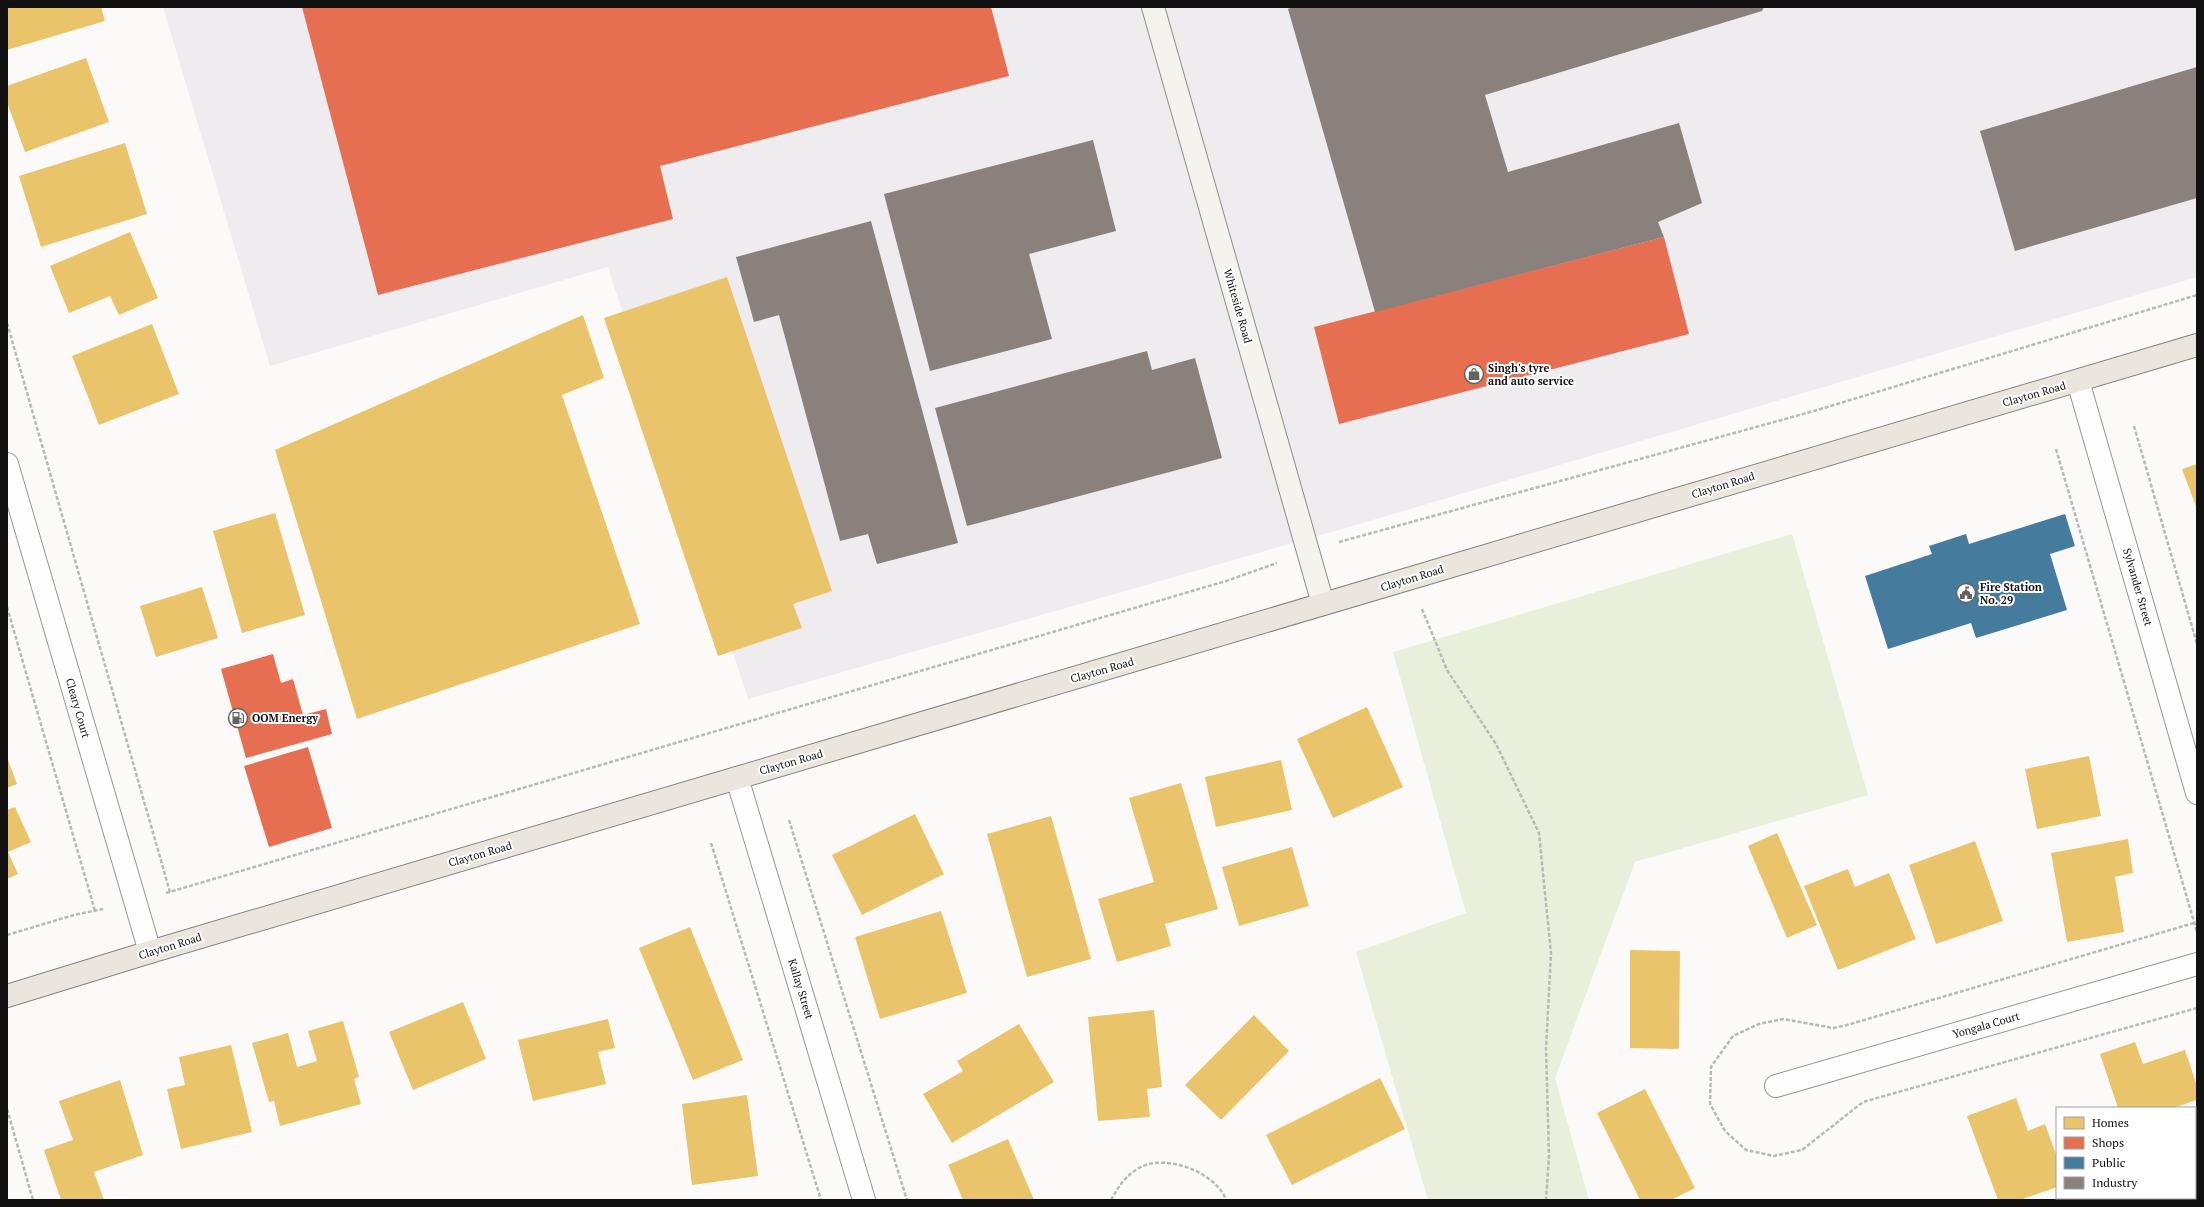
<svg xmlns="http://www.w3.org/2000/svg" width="2204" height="1207" viewBox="0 0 2204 1207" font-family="'PT Serif',serif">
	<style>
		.industrial { fill: #eeecee }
		.green { fill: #e8efda }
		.homes { fill: #e9c46a }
		.shops { fill: #e76f51 }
		.public { fill: #457b9d }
		.industry { fill: #8a817c }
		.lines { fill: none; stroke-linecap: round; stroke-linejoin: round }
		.street-casing { stroke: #979695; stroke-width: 24 }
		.secondary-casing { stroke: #8d8d8c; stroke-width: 24 }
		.primary-casing { stroke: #848382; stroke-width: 24 }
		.path { stroke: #b9b9b8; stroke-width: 2.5; stroke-dasharray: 4 2; stroke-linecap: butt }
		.street { stroke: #fffefe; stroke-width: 22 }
		.secondary { stroke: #f4f3ed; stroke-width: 22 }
		.primary { stroke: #ebe6dd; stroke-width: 22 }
		.labels { text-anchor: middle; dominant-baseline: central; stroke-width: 4; stroke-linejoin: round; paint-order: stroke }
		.street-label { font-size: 11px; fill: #111; stroke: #fff }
		.poi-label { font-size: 11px; font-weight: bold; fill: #111; stroke: #fff; text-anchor: start }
	</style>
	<rect width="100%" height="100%" fill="#fcfaf8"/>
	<path class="industrial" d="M163,7H2197V277L1356,525L748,699L608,267L270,366Z"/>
	<path class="green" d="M1792,534L1868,795L1635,862L1555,1078L1589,1200H1428L1356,952L1466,913L1393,652Z"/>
	<g class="homes">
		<path d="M7,7H101L105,21L7,50Z"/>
		<path d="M86,58L109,122L25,152L7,102V86Z"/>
		<path d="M125,143L147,214L41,247L19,176Z"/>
		<path d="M130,232L158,298L119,315L110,296L69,313L50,266Z"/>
		<path d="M727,277L832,591L793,604L802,628L718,656L604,318Z"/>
		<path d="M583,315L604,378L562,395L640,624L357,719L275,450Z"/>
		<path d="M152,324L179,394L99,425L72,356Z"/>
		<path d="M2197,464V509L2182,469Z"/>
		<path d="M275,513L305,615L242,633L213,531Z"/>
		<path d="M202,587L218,638L156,657L140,606Z"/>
		<path d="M1367,707L1403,787L1333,818L1297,739Z"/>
		<path d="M2089,756L2101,816L2037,829L2025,769Z"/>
		<path d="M7,757L17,784L7,788Z"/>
		<path d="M1281,760L1292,810L1216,827L1205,777Z"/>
		<path d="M1181,783L1218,909L1165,924L1171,946L1117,962L1098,899L1154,882L1129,798Z"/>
		<path d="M15,807L31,842L8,852L18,874L7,879V810Z"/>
		<path d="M915,814L944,874L862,915L832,855Z"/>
		<path d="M1051,816L1091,959L1027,977L987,834Z"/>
		<path d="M1777,833L1817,925L1787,938L1748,846Z"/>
		<path d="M2128,839L2133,873L2115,877L2124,932L2067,942L2051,853Z"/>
		<path d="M1975,841L2003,921L1936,944L1909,865Z"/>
		<path d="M1292,847L1309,906L1239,926L1222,867Z"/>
		<path d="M1848,869L1855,887L1889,873L1916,939L1838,970L1804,886Z"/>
		<path d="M941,911L967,993L880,1019L855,937Z"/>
		<path d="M690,927L743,1060L693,1080L639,948Z"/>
		<path d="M1630,950L1680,951L1679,1049L1630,1048Z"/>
		<path d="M463,1002L486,1059L413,1090L389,1032Z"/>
		<path d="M1154,1010L1162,1087L1147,1089L1150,1117L1098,1121L1088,1017Z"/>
		<path d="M1254,1015L1289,1051L1221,1120L1185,1085Z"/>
		<path d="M608,1019L615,1048L598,1052L606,1084L533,1101L518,1040Z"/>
		<path d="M343,1021L359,1077L354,1079L361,1104L280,1126L274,1101L269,1102L252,1043L288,1033L297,1067L317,1061L308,1031Z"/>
		<path d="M1019,1024L1054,1082L952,1143L923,1094L963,1071L957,1061Z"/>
		<path d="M2135,1042L2143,1064L2185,1050L2197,1086V1100L2173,1108H2118L2100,1054Z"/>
		<path d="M231,1045L252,1132L181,1149L167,1089L185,1085L179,1057Z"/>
		<path d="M1380,1078L1405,1129L1292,1185L1266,1135Z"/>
		<path d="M120,1080L143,1155L94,1172L104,1200H61L44,1150L73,1140L59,1101Z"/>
		<path d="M1645,1089L1695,1188L1671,1200H1640L1597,1113Z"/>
		<path d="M747,1095L758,1176L692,1185L682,1104Z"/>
		<path d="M2016,1098L2028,1131L2045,1124L2057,1157V1187L2020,1200H1998L1967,1116Z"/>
		<path d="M2195,1136H2197V1200H2149L2148,1198H2195Z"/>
		<path d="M1008,1139L1034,1200H963L948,1165Z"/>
	</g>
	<g class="shops">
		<path d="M302,7H991L1009,76L660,166L673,219L378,295Z"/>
		<path d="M1664,237L1689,334L1339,424L1314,327Z"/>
		<path d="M273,654L281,683L293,679L303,715L326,709L332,734L246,758L221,669Z"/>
		<path d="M308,747L332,828L269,847L244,766Z"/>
	</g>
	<path class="public" d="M2065,514L2075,546L2050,554L2067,610L1976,638L1971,623L1888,649L1865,576L1932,554L1929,546L1966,534L1969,544Z"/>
	<g class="industry">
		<path d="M1292,7H1764L1762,11L1485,95L1508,172L1679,123L1702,203L1658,222L1664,237L1375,312L1288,9Z"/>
		<path d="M2197,67V198L2015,251L1980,131Z"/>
		<path d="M1093,140L1116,231L1029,254L1052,339L930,371L884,194Z"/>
		<path d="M871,221L958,543L877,564L868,534L840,541L779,315L754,322L736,257Z"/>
		<path d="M1147,351L1152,370L1195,358L1222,458L967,526L935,408Z"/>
	</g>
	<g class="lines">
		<g class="street-casing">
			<g id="street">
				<path d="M2078,381L2197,793"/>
				<path d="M7,464L150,952"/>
				<path d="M737,778L864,1200"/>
				<path d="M1776,1086L2197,964"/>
			</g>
		</g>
		<g class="secondary-casing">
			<path id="secondary" d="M1153,7L1323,604"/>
		</g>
		<g class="primary-casing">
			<path id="primary" d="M7,996L150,952L2197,345"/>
		</g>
		<g class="path">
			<path d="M7,323L170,892"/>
			<path d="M2134,426L2197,644"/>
			<path d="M2056,449L2197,932"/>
			<path d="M1339,542L1814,411L2197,295"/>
			<path d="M7,607L95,911"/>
			<path d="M1422,609L1447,670L1496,744L1539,833L1551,953L1546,1049L1549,1156L1546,1200"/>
			<path d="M789,820L907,1200"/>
			<path d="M711,843L821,1200"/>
			<path d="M166,893L1226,581L1277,563"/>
			<path d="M2194,923L1847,1025L1833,1028L1783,1019L1759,1024L1733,1036L1711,1067L1710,1104L1725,1131L1746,1150L1774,1156L1802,1150L1863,1102L2197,1008"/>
			<path d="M7,935L74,915L103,909"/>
			<path d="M7,1109L33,1200"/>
			<path d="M1111,1200C1119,1186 1125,1176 1139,1168C1165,1153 1216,1172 1226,1200"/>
		</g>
		<use href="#street" class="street"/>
		<use href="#secondary" class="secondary"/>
		<use href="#primary" class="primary"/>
	</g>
	<defs>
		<g id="shop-ring" transform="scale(1)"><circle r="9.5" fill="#fff" stroke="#636362" stroke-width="1.5"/><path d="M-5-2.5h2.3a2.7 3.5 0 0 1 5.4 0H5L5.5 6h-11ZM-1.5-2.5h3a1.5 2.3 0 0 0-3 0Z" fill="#636362"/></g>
		<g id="civic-ring" transform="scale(1)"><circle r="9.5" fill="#fff" stroke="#636362" stroke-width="1.5"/><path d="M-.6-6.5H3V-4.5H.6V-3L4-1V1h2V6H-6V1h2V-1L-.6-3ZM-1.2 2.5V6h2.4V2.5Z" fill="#636362"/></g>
		<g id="fuel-ring" transform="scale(1)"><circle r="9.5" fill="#fff" stroke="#636362" stroke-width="1.5"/><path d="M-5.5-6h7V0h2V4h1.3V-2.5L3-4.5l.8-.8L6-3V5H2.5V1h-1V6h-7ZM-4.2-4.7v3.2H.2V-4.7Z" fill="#636362"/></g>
	</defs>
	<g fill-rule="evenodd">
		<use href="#shop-ring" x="1474" y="374"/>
		<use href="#civic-ring" x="1966" y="593"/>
		<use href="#fuel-ring" x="238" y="718"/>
	</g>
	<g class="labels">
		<g class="street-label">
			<text transform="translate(1238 306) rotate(74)">Whiteside Road</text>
			<text transform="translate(2034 394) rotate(-16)">Clayton Road</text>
			<text transform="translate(1723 485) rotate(-17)">Clayton Road</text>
			<text transform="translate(1412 578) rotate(-17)">Clayton Road</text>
			<text transform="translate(2138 587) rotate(74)">Sylvander Street</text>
			<text transform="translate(1102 670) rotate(-16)">Clayton Road</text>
			<text transform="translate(78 708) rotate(74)">Cleary Court</text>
			<text transform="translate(791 762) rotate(-16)">Clayton Road</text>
			<text transform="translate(480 854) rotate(-16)">Clayton Road</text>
			<text transform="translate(170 946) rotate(-17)">Clayton Road</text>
			<text transform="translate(801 989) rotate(73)">Kallay Street</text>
			<text transform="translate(1986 1025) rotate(-16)">Yongala Court</text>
		</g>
		<g class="poi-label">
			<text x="1488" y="368">Singh's tyre<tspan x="1488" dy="13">and auto service</tspan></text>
			<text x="1980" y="587">Fire Station<tspan x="1980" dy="13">No. 29</tspan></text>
			<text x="252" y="718">OOM Energy</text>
		</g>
	</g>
	<rect width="2204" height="1207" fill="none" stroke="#111111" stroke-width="16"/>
	<rect x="2056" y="1107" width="140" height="92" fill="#ffffff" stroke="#a0a0a0"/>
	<rect x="2064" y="1117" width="20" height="12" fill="#e9c46a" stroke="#a0a0a0"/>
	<text x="2092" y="1127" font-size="12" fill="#111111">Homes</text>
	<rect x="2064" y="1137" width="20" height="12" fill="#e76f51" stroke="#a0a0a0"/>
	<text x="2092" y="1147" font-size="12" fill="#111111">Shops</text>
	<rect x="2064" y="1157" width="20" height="12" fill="#457b9d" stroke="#a0a0a0"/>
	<text x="2092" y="1167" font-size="12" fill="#111111">Public</text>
	<rect x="2064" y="1177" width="20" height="12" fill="#8a817c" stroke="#a0a0a0"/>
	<text x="2092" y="1187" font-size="12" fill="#111111">Industry</text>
</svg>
